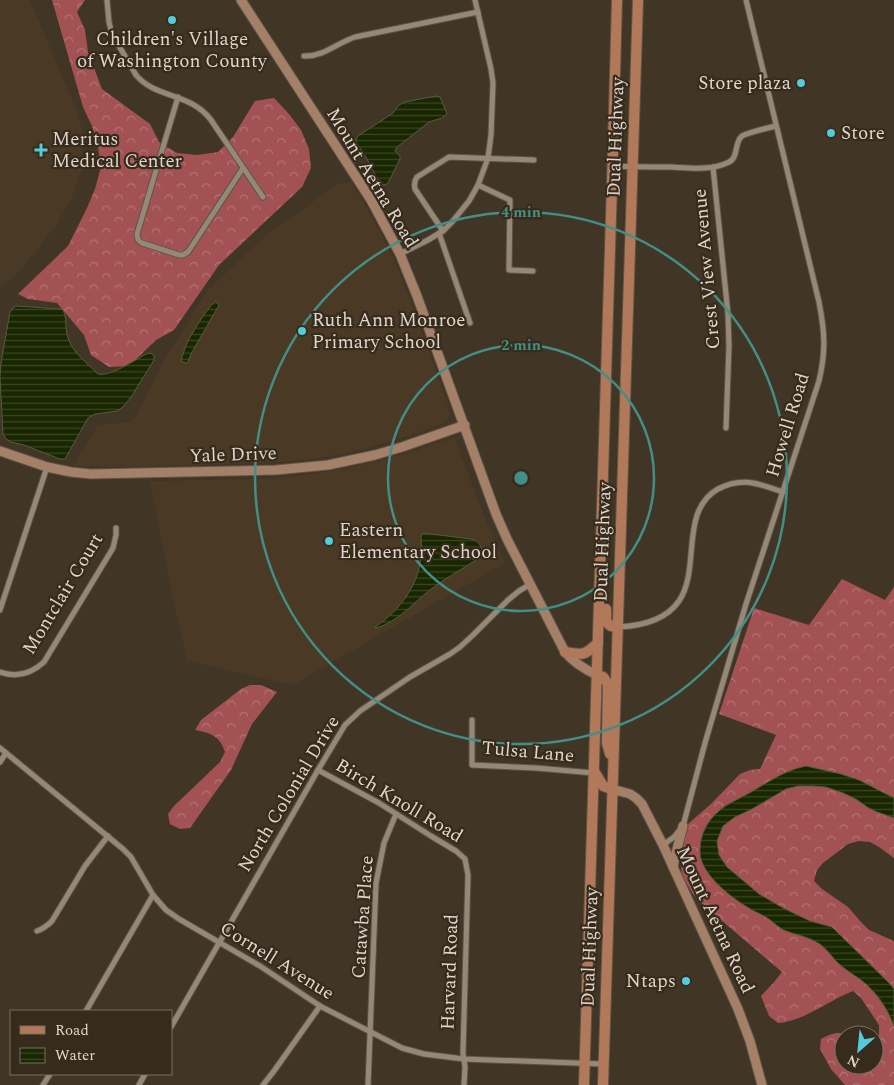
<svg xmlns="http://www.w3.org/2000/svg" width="894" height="1085" viewBox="0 0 894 1085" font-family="Spectral,serif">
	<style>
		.built { fill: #4a3924 }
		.forest { fill: url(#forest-crowns) }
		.water { fill: url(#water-rules); stroke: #545c3e }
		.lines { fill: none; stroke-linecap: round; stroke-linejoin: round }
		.street-casing { stroke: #5e5447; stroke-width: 7 }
		.secondary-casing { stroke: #5e5447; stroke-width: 11 }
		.primary-casing { stroke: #5e5447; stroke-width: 12 }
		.street { stroke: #958876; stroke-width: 5 }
		.secondary { stroke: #a38067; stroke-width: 9 }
		.primary { stroke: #b17959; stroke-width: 10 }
		.ring { fill: none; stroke: #438e86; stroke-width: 2.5 }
		.poi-dot { fill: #53cbda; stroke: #372b1c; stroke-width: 2 }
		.labels { text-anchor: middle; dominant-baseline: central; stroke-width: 4.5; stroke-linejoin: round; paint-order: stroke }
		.poi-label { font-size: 19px; fill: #ded6cd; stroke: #372b1c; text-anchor: start }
		.street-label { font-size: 19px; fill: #ded6cd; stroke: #372b1c }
		.centre { fill: #438e86; stroke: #372b1c; stroke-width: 2.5 }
		.ring-label { font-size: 15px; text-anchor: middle; font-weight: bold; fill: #438e86; stroke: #372b1c; stroke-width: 4.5; stroke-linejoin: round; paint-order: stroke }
	</style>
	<defs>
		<pattern id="forest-crowns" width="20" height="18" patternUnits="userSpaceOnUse" patternTransform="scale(1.25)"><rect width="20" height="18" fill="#a35254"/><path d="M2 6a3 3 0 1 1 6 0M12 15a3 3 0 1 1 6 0" fill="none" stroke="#b37273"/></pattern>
		<pattern id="water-rules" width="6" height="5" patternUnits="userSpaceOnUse" patternTransform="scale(1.25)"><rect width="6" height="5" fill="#192700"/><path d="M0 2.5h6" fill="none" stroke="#3a4624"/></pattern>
	</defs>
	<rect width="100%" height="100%" fill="#413526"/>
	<g class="built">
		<path d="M0,0H30L76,109L83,132L82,168L73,195L57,224L25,265L0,289Z"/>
		<path d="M352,182L379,230L394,258L410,299L451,413L444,423L412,435L349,453L306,460L262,463L112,467L74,466L81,451L98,425L131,422L137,415L162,364L207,291L265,236L339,183Z"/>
		<path d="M454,437L485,518L505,563L293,685L187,661L173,599L150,481L262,479L305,475L350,468L404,454Z"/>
	</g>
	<g class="forest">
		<path d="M52,0H85L77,12L85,30L88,52L102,89L150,124L159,142L177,153L197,155L218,152L233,137L255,101L274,98L289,114L301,130L309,149L311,168L302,187L219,265L174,330L156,340L129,366L109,367L91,355L84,335L57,303L28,299L18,294L68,246L87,208L95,189L101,167L98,147L92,126L83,107Z"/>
		<path d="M842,579L885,600L894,587V798L859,780L841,774L806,766L726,805C714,813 708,823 702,835L722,888L749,908L763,915L785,930L794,933L819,943L837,961L863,981L876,995L888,1011L894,1026V1085H845L831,1069L820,1049L821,1039C832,1033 837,1031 850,1035H844V1065H874V1039L879,1036V1025L861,998L853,991C827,1001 805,1021 778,1023L769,1016L761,996L775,981L782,972L700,902L693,894L682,876L681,865L683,845L688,824L711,804L740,774L750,770L760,769L776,735L719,714L754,608L809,625Z"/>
		<path d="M250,685H261L277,692L252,724L231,770L190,828L180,829L170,824L168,814L174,806L220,762L225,752C220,736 211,733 195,730L201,720L241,689Z"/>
		<path d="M798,786C818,785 837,788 855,799C860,801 864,805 868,808C876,812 886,814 894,818V858L879,847L870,842L859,841L848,844L823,863L817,870L814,881L822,889L848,907L862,923L869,930L894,941V989L889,983L832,927L810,921L783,908L759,894L727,867L719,855L717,841L723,826L735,817L752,809L786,789Z"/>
	</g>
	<g class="water">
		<path d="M436,96L440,97L447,114L442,118L429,122L397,147L395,151L400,156V159L388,183L385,185H383L377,178L366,157L356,142V139L358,136L393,113L399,105L405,102Z"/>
		<path d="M216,301L219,305L191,354L188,362L186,363L181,361C183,354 185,347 188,341C193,332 208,306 216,301Z"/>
		<path d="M16,306L60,309L63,310C67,318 65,326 67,334C70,351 86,362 98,374C110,377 135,360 146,354L151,353L154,356V360L131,397L123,407L117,411L95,414L88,418L65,459H60L24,445L11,442L6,439L3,434L0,377L1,363L10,312L12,309Z"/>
		<path d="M423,533L471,539C479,541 482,546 482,554L479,558C463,569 445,578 430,590C413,603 398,622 376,628L375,627C400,611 421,582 421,552C422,547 421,541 421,536Z"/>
		<path d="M806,766L841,774L859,780L894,798V818L877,812L867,807L856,799L843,793L826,787L814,786H798L786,789L752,809L735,817L723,826L717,841L719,855L727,867L759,894L783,908L810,921L832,927L889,983L894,989V1026C887,1008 877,992 861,980C853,974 844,969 837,962C831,956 826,947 818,943C809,937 797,935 786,931C778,928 772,920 764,916C759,913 753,911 747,907C731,897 709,880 702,862C699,855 700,847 701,840C706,819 720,808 738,799C761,788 780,771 806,766Z"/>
	</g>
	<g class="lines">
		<g class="street-casing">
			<g id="street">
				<path d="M107,0L109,22L112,34L136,75C156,99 190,92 211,120L263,197"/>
				<path d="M304,56C323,57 337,43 355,37L478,12"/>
				<path d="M178,97L137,234C137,238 138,241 142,243L179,255H183L188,252L243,168"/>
				<path d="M613,166C632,167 652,167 671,167C689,168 712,171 729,162C739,157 734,142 742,136C749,132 768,128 776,126"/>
				<path d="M713,167L728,314L729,346L726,428"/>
				<path d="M478,185L510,200L509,270L533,271"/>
				<path d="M443,231L415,189C414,184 414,181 417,177L449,157L534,160"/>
				<path d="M439,233L470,323"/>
				<path d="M400,254L428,240L443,231L452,222L469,201L478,185L488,158L491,135L493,83L491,69L475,0"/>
				<path d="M0,610L47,467"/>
				<path d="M618,627C640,626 666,620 679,601C701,569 679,511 718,489C742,476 759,484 783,492"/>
				<path d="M0,672C17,678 31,674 44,662L113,548L116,535V528"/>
				<path d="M472,720V765L536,768L594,773"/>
				<path d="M0,748L123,849L131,857L153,895L166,910L179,919L260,966L320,1006L402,1048L424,1054L464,1059L603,1064"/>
				<path d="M0,762L6,753"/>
				<path d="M318,770L379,803L431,836L456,851L465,859L468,875L463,1053L465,1067L464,1085"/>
				<path d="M663,845L674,837L683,826L705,743L746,604L819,381C826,351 825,333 819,302L746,0"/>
				<path d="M37,931C43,929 47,926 52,921L85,866L108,836"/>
				<path d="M86,1011L153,895"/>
				<path d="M171,1027L318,770L345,725L360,711L410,677L450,654L460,647L473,635L508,600L519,591L529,585"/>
				<path d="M43,1085L50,1074"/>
				<path d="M139,1085L145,1074"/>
				<path d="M263,1085L274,1071L320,1006"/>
				<path d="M368,1085L376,883L384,843L396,814"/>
			</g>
		</g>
		<g class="secondary-casing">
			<g id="secondary">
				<path d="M241,0L371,200L400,254L417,296L496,514L507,539L565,652C574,663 584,669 597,675"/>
				<path d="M0,451L47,467L71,472L91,474L276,470L328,465L375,455L402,447L465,425"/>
				<path d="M612,789L630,794L636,798L642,804L663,845L738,1009L750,1041L762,1085"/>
				<path d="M673,867L675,857L683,826"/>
			</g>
		</g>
		<g class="primary-casing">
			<g id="primary">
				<path d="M606,609V622L611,626L618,627"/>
				<path d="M565,652C583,655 584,656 598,643"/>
				<path d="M597,675L603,677L608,684L607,743L610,754"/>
				<path d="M594,771L603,786L612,789"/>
				<path d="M584,1085L612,184L617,0"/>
				<path d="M603,1085L638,0"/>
			</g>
		</g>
		<use href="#street" class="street"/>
		<use href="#secondary" class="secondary"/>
		<use href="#primary" class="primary"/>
	</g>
	<g class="ring">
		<circle cx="521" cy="478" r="133"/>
		<circle cx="521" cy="478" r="266"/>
	</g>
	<g class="poi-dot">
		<circle cx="172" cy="20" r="5"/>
		<circle cx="801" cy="83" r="5"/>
		<circle cx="831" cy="133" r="5"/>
		<path d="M38.5 142.5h5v5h5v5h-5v5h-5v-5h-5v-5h5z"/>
		<circle cx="302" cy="331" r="5"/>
		<circle cx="329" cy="541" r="5"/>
		<circle cx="686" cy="981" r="5"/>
	</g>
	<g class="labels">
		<g class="poi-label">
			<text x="172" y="39" text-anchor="middle">Children's Village<tspan x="172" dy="22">of Washington County</tspan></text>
			<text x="791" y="83" text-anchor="end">Store plaza</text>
			<text x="841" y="133">Store</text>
			<text x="52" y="139">Meritus<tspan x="52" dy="22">Medical Center</tspan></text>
			<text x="312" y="320">Ruth Ann Monroe<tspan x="312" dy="22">Primary School</tspan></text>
			<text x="339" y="530">Eastern<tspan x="339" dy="22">Elementary School</tspan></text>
			<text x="676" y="981" text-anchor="end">Ntaps</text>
		</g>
		<g class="street-label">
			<text transform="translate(616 137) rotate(-88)">Dual Highway</text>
			<text transform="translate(372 178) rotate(59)">Mount Aetna Road</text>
			<text transform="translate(707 269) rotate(-95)">Crest View Avenue</text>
			<text transform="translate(788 425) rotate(-73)">Howell Road</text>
			<text transform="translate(233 455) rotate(-2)">Yale Drive</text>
			<text transform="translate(603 542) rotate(-88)">Dual Highway</text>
			<text transform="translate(63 594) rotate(-59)">Montclair Court</text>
			<text transform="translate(528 752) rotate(5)">Tulsa Lane</text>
			<text transform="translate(289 794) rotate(-59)">North Colonial Drive</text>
			<text transform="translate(399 801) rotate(31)">Birch Knoll Road</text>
			<text transform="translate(363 917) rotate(-86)">Catawba Place</text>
			<text transform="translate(715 920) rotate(65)">Mount Aetna Road</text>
			<text transform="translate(590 947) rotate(-88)">Dual Highway</text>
			<text transform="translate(277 961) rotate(32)">Cornell Avenue</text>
			<text transform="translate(450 972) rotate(-88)">Harvard Road</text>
		</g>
	</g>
	<circle cx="521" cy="478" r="8" class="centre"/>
	<g class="ring-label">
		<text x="521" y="217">4 min</text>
		<text x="521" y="350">2 min</text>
	</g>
	<rect x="10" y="1010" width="162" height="65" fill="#372b1c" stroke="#7a6f63"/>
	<rect x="20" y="1026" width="25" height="8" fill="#b17959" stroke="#7a6f63"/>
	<text x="55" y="1035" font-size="15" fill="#ded6cd">Road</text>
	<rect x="20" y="1048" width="25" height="15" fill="url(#water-rules)" stroke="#7a6f63"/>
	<text x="55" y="1060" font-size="15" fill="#ded6cd">Water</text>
	<g transform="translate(859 1050) rotate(207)"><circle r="24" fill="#372b1c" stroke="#7a6f63"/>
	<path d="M0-4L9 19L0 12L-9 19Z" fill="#53cbda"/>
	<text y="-8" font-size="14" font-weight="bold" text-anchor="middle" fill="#ded6cd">N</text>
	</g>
</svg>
